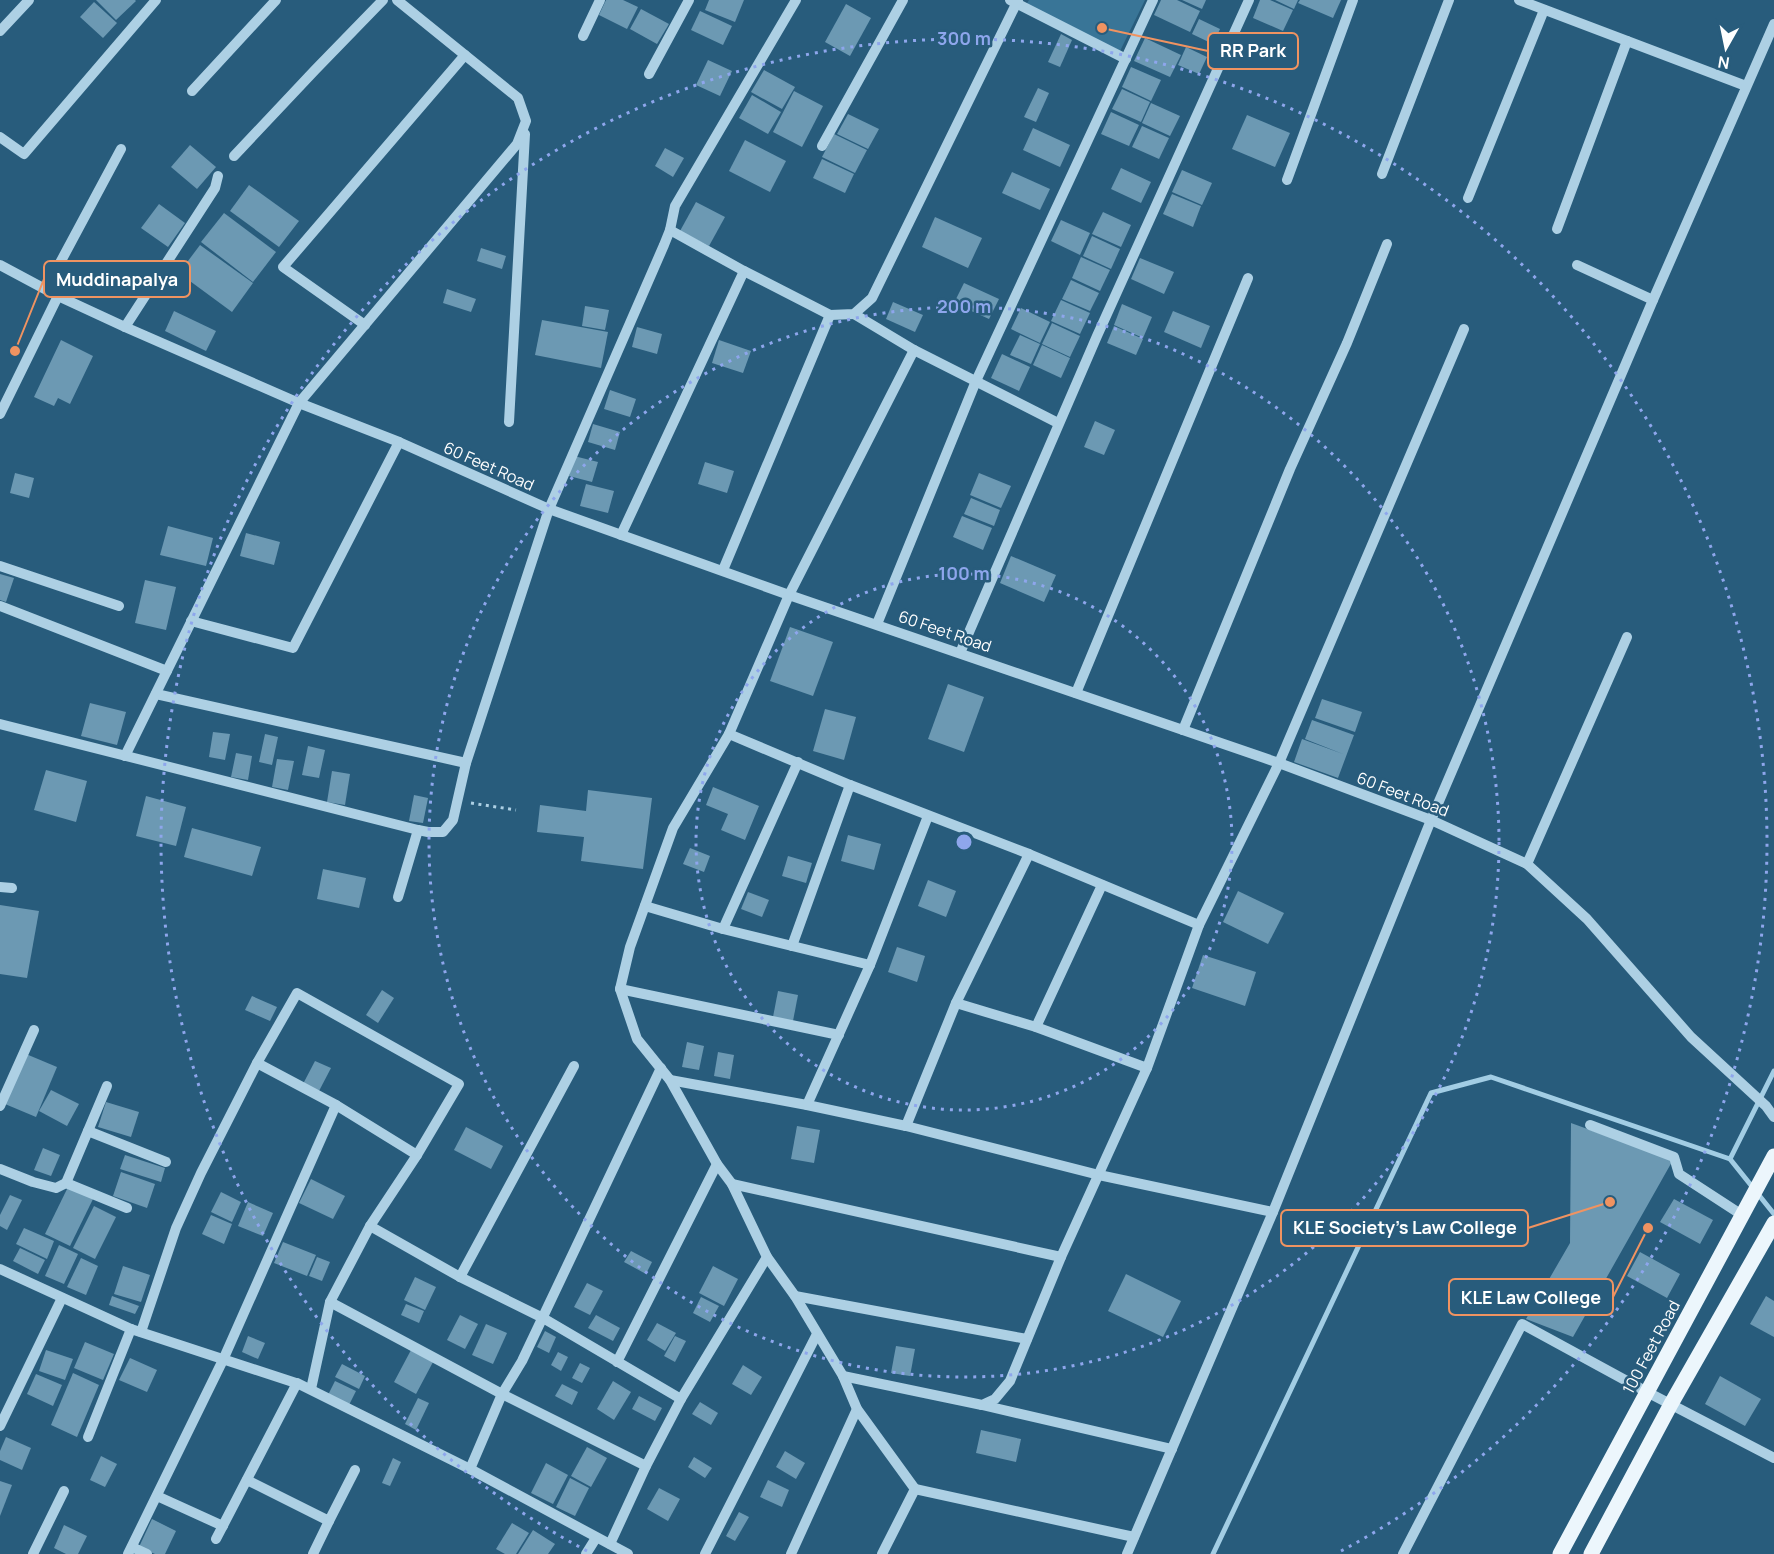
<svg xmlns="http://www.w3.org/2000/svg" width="1774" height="1554" viewBox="0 0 1774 1554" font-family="Manrope,sans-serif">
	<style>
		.green { fill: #397597 }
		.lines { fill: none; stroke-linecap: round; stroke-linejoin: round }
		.stream { stroke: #a2cde4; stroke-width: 5 }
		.building { fill: #6c99b3 }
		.path { stroke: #add0e4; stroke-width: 3; stroke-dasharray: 3 4.5; stroke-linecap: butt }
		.minor { stroke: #add0e4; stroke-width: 10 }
		.major { stroke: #ecf6fc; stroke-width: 15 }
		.ring { fill: none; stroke: #8ea6ec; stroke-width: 3; stroke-dasharray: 3 6 }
		.labels { text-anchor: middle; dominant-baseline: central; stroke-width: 5; stroke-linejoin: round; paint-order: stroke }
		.street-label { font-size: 16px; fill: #fff; stroke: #285c7c }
		.centre { fill: #8ea6ec; stroke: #285c7c; stroke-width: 3 }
		.ring-label { font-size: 18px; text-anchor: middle; font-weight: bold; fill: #8ea6ec; stroke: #285c7c; stroke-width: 5; stroke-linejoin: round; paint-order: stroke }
		.leader { fill: none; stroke: #f09361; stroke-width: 2 }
		.callout-dot { fill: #f09361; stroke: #285c7c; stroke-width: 2 }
		.callout { fill: #285c7c; stroke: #f09361; stroke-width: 2 }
		.callout-label { font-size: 18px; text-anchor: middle; font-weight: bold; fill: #fff }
	</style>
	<rect width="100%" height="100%" fill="#285c7c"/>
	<path class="green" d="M1029,0H1145L1120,51L1026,5Z"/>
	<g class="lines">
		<g class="stream">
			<path d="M1730,1159L1774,1214"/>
			<path d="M1213,1554L1431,1093L1491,1077L1730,1159L1774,1071"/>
		</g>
	</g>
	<g class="building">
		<path d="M96,0H135L136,1L116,20Z"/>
		<path d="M606,0H623L638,7L627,29L599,15Z"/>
		<path d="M709,0H744L735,22L705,10Z"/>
		<path d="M1161,0H1177L1200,11L1190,32L1154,15Z"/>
		<path d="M1182,0H1206L1202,9Z"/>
		<path d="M1260,0H1270L1293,10L1283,31L1253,18Z"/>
		<path d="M1275,0H1298L1294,9Z"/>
		<path d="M1300,0H1341L1333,18L1298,3Z"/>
		<path d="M94,2L117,23L103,38L80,17Z"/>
		<path d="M846,4L871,18L850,56L825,42Z"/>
		<path d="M641,9L669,24L657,44L630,29Z"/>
		<path d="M700,11L732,26L723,45L691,30Z"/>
		<path d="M1199,19L1220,29L1213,44L1192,34Z"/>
		<path d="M1061,34L1072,40L1060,67L1048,62Z"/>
		<path d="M1145,38L1181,55L1170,77L1134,61Z"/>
		<path d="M1186,47L1207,57L1199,74L1178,65Z"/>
		<path d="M708,60L732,71L720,96L696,85Z"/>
		<path d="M1131,67L1161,80L1151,101L1122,87Z"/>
		<path d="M764,70L795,87L782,109L751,92Z"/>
		<path d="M1038,88L1049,93L1036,122L1024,117Z"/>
		<path d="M1122,89L1150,102L1141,122L1112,109Z"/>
		<path d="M794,91L823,106L802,147L773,132Z"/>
		<path d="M752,95L781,112L768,134L739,118Z"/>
		<path d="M1151,103L1180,116L1170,136L1142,123Z"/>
		<path d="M1111,112L1139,125L1129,146L1101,134Z"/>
		<path d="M848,114L879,129L868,149L837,134Z"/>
		<path d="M1247,115L1290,133L1275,167L1232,149Z"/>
		<path d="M1142,126L1169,138L1159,159L1132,147Z"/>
		<path d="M1033,128L1070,145L1060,167L1023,150Z"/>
		<path d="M834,134L867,150L855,173L822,157Z"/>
		<path d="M745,140L786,161L770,192L729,171Z"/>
		<path d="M190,145L216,167L197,189L171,167Z"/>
		<path d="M665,148L684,158L673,177L655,166Z"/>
		<path d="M822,159L854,174L845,193L813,178Z"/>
		<path d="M1121,168L1151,182L1141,203L1111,189Z"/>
		<path d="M1182,170L1212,183L1202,205L1172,192Z"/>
		<path d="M1012,172L1050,189L1040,210L1002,193Z"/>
		<path d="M249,185L299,221L279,247L230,211Z"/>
		<path d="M1172,194L1201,206L1193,227L1163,214Z"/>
		<path d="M696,202L725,217L709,246L680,231Z"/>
		<path d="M159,204L185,223L168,247L141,228Z"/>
		<path d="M1103,212L1131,225L1121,247L1092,234Z"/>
		<path d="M224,213L276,252L253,282L201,242Z"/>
		<path d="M935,217L982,238L968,268L922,247Z"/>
		<path d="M1061,220L1090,233L1080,255L1051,241Z"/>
		<path d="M1092,236L1120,249L1111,269L1083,256Z"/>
		<path d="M200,245L253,283L232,312L179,273Z"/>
		<path d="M481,248L506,256L502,269L477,261Z"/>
		<path d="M1081,257L1110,270L1100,291L1072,278Z"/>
		<path d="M1140,258L1174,272L1164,294L1131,279Z"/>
		<path d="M1071,280L1099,293L1090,311L1062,299Z"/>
		<path d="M964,283L999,299L989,319L954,303Z"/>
		<path d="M447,289L476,299L471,312L443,303Z"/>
		<path d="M1061,300L1090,313L1080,334L1051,321Z"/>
		<path d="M893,302L923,315L915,332L886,319Z"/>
		<path d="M1122,304L1152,317L1143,338L1114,325Z"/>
		<path d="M585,306L609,310L605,330L582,326Z"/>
		<path d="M1021,308L1050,322L1040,343L1011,329Z"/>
		<path d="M174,311L216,331L206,351L165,331Z"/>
		<path d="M1173,311L1210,326L1201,348L1164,332Z"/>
		<path d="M542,320L608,332L601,368L535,355Z"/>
		<path d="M1052,323L1080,336L1070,357L1042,344Z"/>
		<path d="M1114,326L1143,339L1136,355L1107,343Z"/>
		<path d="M637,327L662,334L657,354L632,347Z"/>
		<path d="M1020,335L1040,344L1031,364L1010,355Z"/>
		<path d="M61,340L93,356L70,404L58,398L54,406L34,397Z"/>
		<path d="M719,340L751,351L743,373L712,363Z"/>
		<path d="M1042,345L1070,358L1061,378L1033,365Z"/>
		<path d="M1002,354L1030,367L1019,391L991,378Z"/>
		<path d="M610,390L636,399L630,417L604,409Z"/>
		<path d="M1095,421L1115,430L1104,455L1084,447Z"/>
		<path d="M593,424L620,432L615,450L588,442Z"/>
		<path d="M574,456L598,462L592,482L569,476Z"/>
		<path d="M705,462L734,471L727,493L698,484Z"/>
		<path d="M15,473L34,478L29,498L10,493Z"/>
		<path d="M979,473L1011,486L1001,508L970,495Z"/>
		<path d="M586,484L614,491L608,513L580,506Z"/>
		<path d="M971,498L1000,510L994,526L964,514Z"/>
		<path d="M962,516L992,528L983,550L953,537Z"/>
		<path d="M168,526L213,538L206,566L160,555Z"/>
		<path d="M246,533L280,542L274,565L240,556Z"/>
		<path d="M1011,556L1056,575L1044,602L1000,583Z"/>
		<path d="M0,574L14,578L6,602L0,600Z"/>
		<path d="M145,580L176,587L166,630L135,623Z"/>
		<path d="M790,627L833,642L813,696L770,681Z"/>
		<path d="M948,684L984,697L964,752L928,739Z"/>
		<path d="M1322,699L1362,712L1355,732L1315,718Z"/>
		<path d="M90,703L126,712L117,745L81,736Z"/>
		<path d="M825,709L856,717L844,760L813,751Z"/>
		<path d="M1312,720L1354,735L1338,778L1294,762L1302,739L1343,754L1305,739Z"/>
		<path d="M213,732L230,734L225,760L209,757Z"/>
		<path d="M265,734L278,737L272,765L259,762Z"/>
		<path d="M308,746L325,750L319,778L302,775Z"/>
		<path d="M236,753L252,756L248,780L231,777Z"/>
		<path d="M277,759L294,761L288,790L272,787Z"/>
		<path d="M46,770L87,781L76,822L34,810Z"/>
		<path d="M332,771L350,774L345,805L327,802Z"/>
		<path d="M713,787L759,806L745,840L721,830L728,814L706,805Z"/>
		<path d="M588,790L652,798L643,869L581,861L584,837L537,832L540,805L586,811Z"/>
		<path d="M414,795L428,798L423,823L409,821Z"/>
		<path d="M146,796L186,807L176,846L136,836Z"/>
		<path d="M192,828L261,847L252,876L184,857Z"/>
		<path d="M848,835L881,844L874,870L841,861Z"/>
		<path d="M690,848L710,856L704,872L683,864Z"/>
		<path d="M788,856L812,863L806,883L782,876Z"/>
		<path d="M323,869L366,878L359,908L317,899Z"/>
		<path d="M928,880L956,891L946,917L918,906Z"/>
		<path d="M1238,891L1284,913L1268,944L1223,922Z"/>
		<path d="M748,892L769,900L762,917L741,909Z"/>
		<path d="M0,905L39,911L27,978L0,974Z"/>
		<path d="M897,947L925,956L917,982L888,972Z"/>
		<path d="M1203,955L1256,972L1245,1006L1192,988Z"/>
		<path d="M382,990L394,998L378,1023L366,1015Z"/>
		<path d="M778,991L798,995L793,1021L773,1017Z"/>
		<path d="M252,996L277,1007L270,1021L245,1010Z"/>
		<path d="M687,1042L704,1046L699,1070L682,1067Z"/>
		<path d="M718,1052L734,1055L730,1079L714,1076Z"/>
		<path d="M26,1054L57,1067L36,1117L5,1104Z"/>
		<path d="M315,1061L331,1068L319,1091L303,1084Z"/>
		<path d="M51,1090L79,1104L67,1126L39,1111Z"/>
		<path d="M106,1102L139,1112L131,1137L98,1127Z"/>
		<path d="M1571,1123L1673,1160L1573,1337L1526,1319L1570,1243Z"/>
		<path d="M797,1126L820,1130L814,1163L791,1159Z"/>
		<path d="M466,1127L503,1146L491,1169L454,1150Z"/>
		<path d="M43,1148L60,1155L51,1176L34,1170Z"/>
		<path d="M125,1155L165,1168L161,1182L120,1169Z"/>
		<path d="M121,1172L155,1184L147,1208L113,1196Z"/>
		<path d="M311,1179L345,1196L333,1219L299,1203Z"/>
		<path d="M68,1187L93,1199L70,1246L45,1234Z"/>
		<path d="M221,1192L241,1202L232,1222L211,1212Z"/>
		<path d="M10,1195L22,1200L7,1230L0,1226V1215Z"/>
		<path d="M1674,1199L1713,1220L1700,1244L1660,1222Z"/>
		<path d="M248,1202L273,1213L263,1236L238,1226Z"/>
		<path d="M94,1206L116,1217L95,1259L73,1248Z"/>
		<path d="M211,1215L232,1224L224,1244L202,1234Z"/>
		<path d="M24,1228L54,1241L47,1259L16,1244Z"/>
		<path d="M283,1242L316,1255L307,1276L274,1263Z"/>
		<path d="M59,1245L78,1254L64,1284L45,1276Z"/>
		<path d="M20,1248L45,1260L38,1274L13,1261Z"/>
		<path d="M631,1251L652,1262L646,1274L624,1262Z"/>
		<path d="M1640,1252L1680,1274L1667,1298L1627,1276Z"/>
		<path d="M317,1257L330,1262L322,1281L309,1276Z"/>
		<path d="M81,1258L98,1266L86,1295L67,1287Z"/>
		<path d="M123,1266L150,1275L141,1302L114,1294Z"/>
		<path d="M713,1266L738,1279L724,1306L699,1293Z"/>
		<path d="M1126,1274L1181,1301L1163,1337L1108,1311Z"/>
		<path d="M415,1277L436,1287L425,1310L404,1300Z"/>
		<path d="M587,1283L603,1291L590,1315L574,1307Z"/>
		<path d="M112,1296L139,1306L135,1314L109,1305Z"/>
		<path d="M1766,1296L1774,1301V1337L1750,1324Z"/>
		<path d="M701,1297L719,1306L710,1322L693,1313Z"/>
		<path d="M406,1304L424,1311L419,1323L401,1315Z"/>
		<path d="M460,1315L478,1324L465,1349L447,1340Z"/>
		<path d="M596,1315L620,1328L613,1341L588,1328Z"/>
		<path d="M657,1323L676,1333L665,1351L647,1340Z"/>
		<path d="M486,1324L507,1333L493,1364L472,1355Z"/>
		<path d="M545,1331L556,1337L549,1353L537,1347Z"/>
		<path d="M248,1336L265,1343L258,1359L242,1352Z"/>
		<path d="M675,1336L686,1341L675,1362L664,1356Z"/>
		<path d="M85,1342L114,1354L103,1380L74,1368Z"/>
		<path d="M896,1346L915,1349L910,1376L891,1373Z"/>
		<path d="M46,1350L73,1359L65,1380L39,1371Z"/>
		<path d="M411,1350L433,1362L416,1394L394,1382Z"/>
		<path d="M558,1352L568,1357L561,1371L551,1365Z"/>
		<path d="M130,1358L157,1370L147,1392L119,1380Z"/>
		<path d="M580,1363L590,1368L582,1383L572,1378Z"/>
		<path d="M342,1364L365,1376L359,1389L335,1377Z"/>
		<path d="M743,1365L762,1377L751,1395L732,1384Z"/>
		<path d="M73,1373L99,1385L77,1437L51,1425Z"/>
		<path d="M36,1374L62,1385L53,1406L27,1394Z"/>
		<path d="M1720,1376L1761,1399L1745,1426L1705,1404Z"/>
		<path d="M335,1381L356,1391L349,1405L328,1395Z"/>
		<path d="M613,1381L631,1392L614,1420L597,1409Z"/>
		<path d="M562,1384L578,1392L572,1405L555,1396Z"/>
		<path d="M639,1396L662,1408L655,1421L632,1409Z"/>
		<path d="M418,1398L429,1403L416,1430L405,1424Z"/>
		<path d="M700,1402L718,1413L711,1425L692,1414Z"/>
		<path d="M981,1430L1021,1439L1016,1462L976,1453Z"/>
		<path d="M6,1437L31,1448L22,1470L0,1460V1451Z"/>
		<path d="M587,1447L607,1458L591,1487L571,1476Z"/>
		<path d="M785,1451L805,1463L796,1479L776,1467Z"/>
		<path d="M101,1456L117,1464L105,1487L90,1480Z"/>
		<path d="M694,1457L712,1468L705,1478L688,1467Z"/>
		<path d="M393,1458L401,1462L390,1486L382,1483Z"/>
		<path d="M546,1463L568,1475L553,1504L531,1493Z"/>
		<path d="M570,1478L589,1488L575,1516L556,1507Z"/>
		<path d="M768,1480L789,1490L782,1507L760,1497Z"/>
		<path d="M0,1481L12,1485L0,1516Z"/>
		<path d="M659,1488L680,1499L668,1521L647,1509Z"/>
		<path d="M739,1512L749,1517L735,1541L726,1536Z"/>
		<path d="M152,1519L176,1531L165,1554H155L139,1547Z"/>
		<path d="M512,1523L529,1533L516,1554H505L496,1549Z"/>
		<path d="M64,1525L87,1536L78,1554H66L54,1548Z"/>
		<path d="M533,1530L555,1544L548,1554H518Z"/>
	</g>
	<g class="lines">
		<path class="path" d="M471,803L516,810"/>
		<g class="minor">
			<path d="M1010,0L1126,59"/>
			<path d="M1519,0L1746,86"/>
			<path d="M0,31L29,0"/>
			<path d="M583,36L600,0"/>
			<path d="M649,74L689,0"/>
			<path d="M192,91L276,0"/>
			<path d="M0,137L24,154L156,0"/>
			<path d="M822,146L903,0"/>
			<path d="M234,156L315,70L383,0"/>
			<path d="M1382,174L1449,0"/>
			<path d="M1287,180L1353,0"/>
			<path d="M1468,198L1544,10"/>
			<path d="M1557,229L1627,41"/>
			<path d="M670,230L744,271L830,315L854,314L872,298L1018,0"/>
			<path d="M0,265L58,296L125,327L299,403L399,442L549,509L789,595L1279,763L1431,820L1527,864L1587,919L1691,1037L1766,1106L1774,1117"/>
			<path d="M1577,265L1653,300"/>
			<path d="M46,289L121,149"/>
			<path d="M854,314L914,350L1058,423"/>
			<path d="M365,325L283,267L465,55"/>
			<path d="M125,327L215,188L218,176"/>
			<path d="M0,414L58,296"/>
			<path d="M509,422L525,134"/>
			<path d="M621,535L744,271"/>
			<path d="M0,566L119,606"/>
			<path d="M723,570L830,315"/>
			<path d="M0,606L167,671"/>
			<path d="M191,621L293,648L399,442"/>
			<path d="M877,624L976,381L1153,0"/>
			<path d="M960,653L1097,336L1249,0"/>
			<path d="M1076,693L1248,278"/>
			<path d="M156,694L466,763"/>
			<path d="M0,724L418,830L428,832H443L453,820L466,763L549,509L664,245L670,230L675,206L796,0"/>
			<path d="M1183,730L1290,469L1347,343L1387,244"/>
			<path d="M729,734L850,785L1029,854L1199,925"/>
			<path d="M125,756L299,403L517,144L526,121L518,98L397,0"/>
			<path d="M1527,864L1627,637"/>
			<path d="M0,887L12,888"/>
			<path d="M398,897L418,830"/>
			<path d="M645,906L723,929L870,965"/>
			<path d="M723,929L798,762"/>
			<path d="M792,946L850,785"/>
			<path d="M620,989L839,1035"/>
			<path d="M956,1003L1036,1027L1147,1068"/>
			<path d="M1036,1027L1102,885"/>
			<path d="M257,1063L336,1105L417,1155"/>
			<path d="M670,1080L807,1105L906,1126L1099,1175L1273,1212"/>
			<path d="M807,1105L870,965L928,816"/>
			<path d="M0,1106L34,1030"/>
			<path d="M1590,1125L1674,1157L1679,1174L1742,1215"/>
			<path d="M906,1126L956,1003L1029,854"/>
			<path d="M88,1131L166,1162"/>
			<path d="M0,1169L33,1182L56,1188L66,1183L127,1208"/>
			<path d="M66,1183L107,1086"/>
			<path d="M732,1184L1061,1257"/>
			<path d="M370,1226L460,1277L543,1318L681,1399"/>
			<path d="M0,1269L131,1329L299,1384L470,1469L628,1554"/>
			<path d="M460,1277L574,1066"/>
			<path d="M795,1296L1027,1339"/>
			<path d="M330,1302L502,1394L646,1466"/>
			<path d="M141,1332L176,1228L201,1173L257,1063L297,993L459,1084L417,1155L370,1226L330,1302L311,1389"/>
			<path d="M617,1362L717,1164"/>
			<path d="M843,1376L982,1405L995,1399L1010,1381L1061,1257L1147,1068L1199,925L1279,763L1464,329"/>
			<path d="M982,1405L1172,1449"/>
			<path d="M0,1426L62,1298"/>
			<path d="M88,1437L131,1329"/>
			<path d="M470,1469L502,1394L522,1361L661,1068"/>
			<path d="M247,1480L329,1521L355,1470"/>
			<path d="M915,1489L1134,1537"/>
			<path d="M157,1496L223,1526"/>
			<path d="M216,1539L297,1383"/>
			<path d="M610,1544L646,1466L681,1399L767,1257"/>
			<path d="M132,1547L147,1554"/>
			<path d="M33,1554L64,1491"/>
			<path d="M128,1554L223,1360L336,1105"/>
			<path d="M313,1554L329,1521"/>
			<path d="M586,1554L596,1538"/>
			<path d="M705,1554L817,1334"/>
			<path d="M791,1554L857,1409"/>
			<path d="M882,1554L915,1489L857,1409L843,1376L795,1296L767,1257L732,1184L717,1164L670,1080L637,1039L620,989L630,947L673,828L729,734L789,595L914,350"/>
			<path d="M1127,1554L1273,1212L1431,820L1653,300L1774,24"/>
			<path d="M1403,1554L1522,1324L1647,1392L1774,1458"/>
		</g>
		<g class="major">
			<path d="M1560,1554L1774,1156"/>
			<path d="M1591,1554L1671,1404L1774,1223"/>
		</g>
	</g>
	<g class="ring">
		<circle cx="964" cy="842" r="268"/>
		<circle cx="964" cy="842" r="535"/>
		<path d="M587 1551A803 803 0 1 1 1341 1551"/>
	</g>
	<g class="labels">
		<g class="street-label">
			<text transform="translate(489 466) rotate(24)">60 Feet Road</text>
			<text transform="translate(945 631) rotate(19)">60 Feet Road</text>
			<text transform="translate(1403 794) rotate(21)">60 Feet Road</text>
			<text transform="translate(1651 1347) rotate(-62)">100 Feet Road</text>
		</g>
	</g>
	<circle cx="964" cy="842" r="9" class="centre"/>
	<g class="ring-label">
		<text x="964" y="45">300 m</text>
		<text x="964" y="313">200 m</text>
		<text x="964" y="580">100 m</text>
	</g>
	<path class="leader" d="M1102 28L1208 51M15 351L44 279M1610 1202L1528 1228M1648 1228L1613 1297"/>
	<g class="callout-dot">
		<circle cx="1102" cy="28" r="6"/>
		<circle cx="15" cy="351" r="6"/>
		<circle cx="1610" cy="1202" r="6"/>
		<circle cx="1648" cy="1228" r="6"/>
	</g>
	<g class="callout">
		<rect x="1208" y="33" width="90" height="36" rx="6"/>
		<rect x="44" y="261" width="146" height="36" rx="6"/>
		<rect x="1281" y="1210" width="247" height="36" rx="6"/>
		<rect x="1449" y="1279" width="164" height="36" rx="6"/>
	</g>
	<g class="callout-label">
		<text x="1253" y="57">RR Park</text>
		<text x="117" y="286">Muddinapalya</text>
		<text x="1405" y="1234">KLE Society's Law College</text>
		<text x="1531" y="1304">KLE Law College</text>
	</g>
	<g transform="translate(1726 48) rotate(189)" stroke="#285c7c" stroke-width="4.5" paint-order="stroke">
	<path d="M0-4.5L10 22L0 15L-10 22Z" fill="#ffffff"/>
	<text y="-9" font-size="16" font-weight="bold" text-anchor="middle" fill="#ffffff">N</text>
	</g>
</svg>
